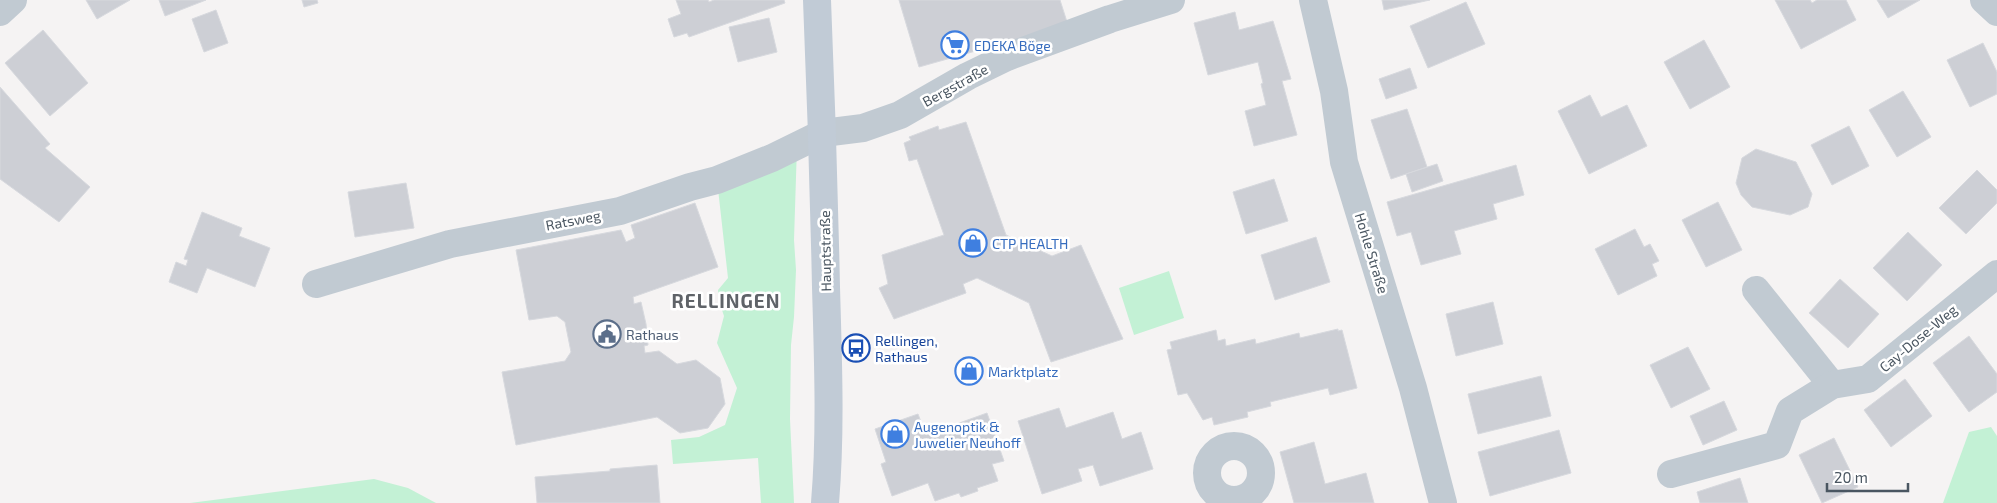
<svg xmlns="http://www.w3.org/2000/svg" width="1997" height="503" viewBox="0 0 1997 503" font-family="'Exo 2',sans-serif">
	<style>
		.green { fill: #c3f1d5 }
		.building { fill: #cdcfd5; stroke: #d7d9de }
		.lines { fill: none; stroke-linecap: round; stroke-linejoin: round }
		.minor { stroke: #c1cad2; stroke-width: 28 }
		.secondary { stroke: #c1cbd6; stroke-width: 28 }
		.labels { text-anchor: middle; dominant-baseline: central; stroke-width: 5; stroke-linejoin: round; paint-order: stroke }
		.shop-label { font-size: 14px; fill: #366cbe; stroke: #fff; text-anchor: start }
		.street-label { font-size: 14px; fill: #4a5661; stroke: #fff }
		.service-label { font-size: 14px; fill: #4e5e75; stroke: #fff; text-anchor: start }
		.transit-label { font-size: 14px; fill: #164399; stroke: #fff; text-anchor: start }
		.district-label { font-size: 19px; font-weight: bold; letter-spacing: 1px; fill: #5f6368; stroke: #fff }
	</style>
	<rect width="100%" height="100%" fill="#f5f3f3"/>
	<g class="green">
		<path d="M797,146L794,240L796,270L794,317L791,345L790,419L794,503H761L758,458L673,464L671,440L699,437L725,425L737,388L717,343L724,316L719,301L718,290L728,278L717,180Z"/>
		<path d="M1169,271L1184,318L1134,335L1119,288Z"/>
		<path d="M1991,427L1997,436V503H1943L1969,432Z"/>
		<path d="M374,479L408,488L436,503H190Z"/>
	</g>
	<g class="building">
		<path d="M86,0H130L97,19Z"/>
		<path d="M159,0H206L165,16Z"/>
		<path d="M302,0H317L318,3L304,7Z"/>
		<path d="M676,0H708L709,2L714,0H784L785,3L689,37L687,33L674,37L668,19L681,14Z"/>
		<path d="M899,0H1060L1068,25L919,67Z"/>
		<path d="M1382,0H1430L1384,10Z"/>
		<path d="M1775,0H1810L1812,3L1817,0H1846L1856,20L1801,49Z"/>
		<path d="M1877,0H1920L1888,18Z"/>
		<path d="M1466,2L1485,44L1428,68L1410,26Z"/>
		<path d="M216,10L228,43L204,52L192,19Z"/>
		<path d="M1235,12L1239,30L1273,21L1291,79L1282,81L1297,135L1254,146L1245,111L1266,105L1261,84L1263,83L1258,62L1208,75L1194,23Z"/>
		<path d="M769,18L777,52L738,62L729,27Z"/>
		<path d="M43,30L88,83L50,116L5,63Z"/>
		<path d="M1704,40L1730,87L1690,109L1664,62Z"/>
		<path d="M1983,43L1997,72V94L1970,107L1947,60Z"/>
		<path d="M1410,68L1417,88L1386,99L1379,79Z"/>
		<path d="M0,87L50,144L45,148L90,187L59,222L0,179Z"/>
		<path d="M1903,91L1931,137L1897,157L1869,110Z"/>
		<path d="M1590,95L1601,117L1627,105L1647,146L1589,174L1558,111Z"/>
		<path d="M1407,109L1427,167L1391,179L1371,120Z"/>
		<path d="M966,122L1006,235L1052,256L1081,245L1123,339L1051,362L1029,303L977,278L963,284L966,293L894,319L879,288L888,284L882,255L944,235L917,159L909,161L904,143L911,140L909,137L938,126L939,130Z"/>
		<path d="M1849,126L1869,166L1832,185L1811,145Z"/>
		<path d="M1756,149L1796,162L1812,194L1808,207L1790,215L1752,207L1741,195L1736,183L1742,158Z"/>
		<path d="M1437,164L1443,181L1412,192L1406,174Z"/>
		<path d="M1516,165L1524,195L1493,204L1497,219L1454,231L1461,254L1421,265L1411,232L1397,236L1387,202Z"/>
		<path d="M1977,170L1997,190V203L1966,234L1939,208Z"/>
		<path d="M1274,179L1288,221L1246,234L1233,192Z"/>
		<path d="M406,183L414,228L355,237L348,192Z"/>
		<path d="M1718,202L1742,250L1706,267L1682,220Z"/>
		<path d="M695,203L718,267L633,297L634,304L641,302L646,324L648,345L644,346L645,353L659,351L677,364L696,360L720,378L725,404L708,428L680,433L657,417L516,445L502,372L565,361L571,352L565,322L557,316L529,320L516,250L621,230L626,242L635,238L631,225Z"/>
		<path d="M202,212L242,228L239,236L270,248L255,287L207,268L197,293L169,282L176,262L186,266L188,260L184,259Z"/>
		<path d="M1635,229L1644,247L1650,244L1659,261L1652,264L1657,276L1618,295L1595,249Z"/>
		<path d="M1908,232L1942,265L1907,301L1873,268Z"/>
		<path d="M1316,237L1330,282L1275,300L1261,255Z"/>
		<path d="M1840,279L1879,314L1848,348L1809,313Z"/>
		<path d="M1493,302L1503,344L1456,356L1446,314Z"/>
		<path d="M1338,329V331L1342,330L1357,388L1330,395L1328,388L1270,402L1271,406L1247,412L1248,417L1214,425L1212,417L1203,420L1187,393L1178,395L1167,350L1172,349L1170,342L1216,330L1218,341L1225,339L1226,346L1255,339L1256,344L1299,333L1300,338Z"/>
		<path d="M1969,336L1997,374V392L1969,412L1933,363Z"/>
		<path d="M1688,347L1710,389L1671,408L1650,365Z"/>
		<path d="M1541,376L1551,416L1478,434L1468,394Z"/>
		<path d="M1905,379L1932,416L1891,447L1864,410Z"/>
		<path d="M1724,401L1737,430L1703,445L1690,416Z"/>
		<path d="M1059,408L1066,428L1113,412L1122,439L1141,432L1153,469L1100,486L1093,465L1078,469L1082,481L1042,494L1018,421Z"/>
		<path d="M987,413L1004,461L992,464L998,481L977,488L978,491L961,497L959,493L935,501L928,483L892,496L881,464L886,462L875,429L918,414L926,435Z"/>
		<path d="M1559,430L1571,473L1490,496L1478,452Z"/>
		<path d="M1834,438L1858,487L1822,503L1799,455Z"/>
		<path d="M1314,442L1325,484L1366,473L1374,503H1294L1280,452Z"/>
		<path d="M657,465L660,503H537L535,477L610,471V469Z"/>
		<path d="M1740,478L1748,503H1700L1697,492Z"/>
	</g>
	<g class="lines">
		<g class="minor">
			<path d="M1313,0L1334,91L1344,162L1413,388L1443,503"/>
			<path d="M1984,0L1997,12"/>
			<path d="M0,12L13,0"/>
			<path d="M316,284L450,244L620,211L690,187L717,180L772,158L823,133L863,128L900,115L968,76L1007,57L1110,19L1171,0"/>
			<path d="M1756,290L1832,385"/>
			<circle cx="1234" cy="473" r="27"/>
			<path d="M1671,474L1777,445L1790,411L1832,385L1868,379L1997,274"/>
		</g>
		<path class="secondary" d="M817,0C821,96 824,192 826,287C828,359 831,432 825,503"/>
	</g>
	<defs>
		<g id="supermarket-ring" transform="scale(1.4375)"><circle r="9.5" fill="#fff" stroke="#3f7fe0" stroke-width="1.5"/><path d="M-6-5.5h2.5l.6 2H6L4.5 2H-2.5L-4.4-4H-6ZM-1.5 3.2a1.3 1.3 0 1 0 .1 0ZM3 3.2a1.3 1.3 0 1 0 .1 0Z" fill="#3f7fe0"/></g>
		<g id="shop-ring" transform="scale(1.4375)"><circle r="9.5" fill="#fff" stroke="#3f7fe0" stroke-width="1.5"/><path d="M-5-2.5h2.3a2.7 3.5 0 0 1 5.4 0H5L5.5 6h-11ZM-1.5-2.5h3a1.5 2.3 0 0 0-3 0Z" fill="#3f7fe0"/></g>
		<g id="civic-ring" transform="scale(1.4375)"><circle r="9.5" fill="#fff" stroke="#5c6f8a" stroke-width="1.5"/><path d="M-.6-6.5H3V-4.5H.6V-3L4-1V1h2V6H-6V1h2V-1L-.6-3ZM-1.2 2.5V6h2.4V2.5Z" fill="#5c6f8a"/></g>
		<g id="bus-ring" transform="scale(1.4375)"><circle r="9.5" fill="#fff" stroke="#1a4fb4" stroke-width="1.5"/><path d="M-5-6H5V4H4V6H2V4H-2V6H-4V4H-5ZM-3.5-4V0h7V-4ZM-3.5 1.2v1.5H-2V1.2ZM2 1.2v1.5H3.5V1.2Z" fill="#1a4fb4"/></g>
	</defs>
	<g fill-rule="evenodd">
		<use href="#supermarket-ring" x="955" y="45"/>
		<use href="#shop-ring" x="973" y="243"/>
		<use href="#civic-ring" x="607" y="334"/>
		<use href="#bus-ring" x="856" y="348"/>
		<use href="#shop-ring" x="969" y="371"/>
		<use href="#shop-ring" x="895" y="434"/>
	</g>
	<g class="labels">
		<g class="shop-label">
			<text x="974" y="45">EDEKA Böge</text>
			<text x="992" y="243">CTP HEALTH</text>
			<text x="988" y="371">Marktplatz</text>
			<text x="914" y="426">Augenoptik &amp;<tspan x="914" dy="16">Juwelier Neuhoff</tspan></text>
		</g>
		<g class="street-label">
			<text transform="translate(955 85) rotate(-29)">Bergstraße</text>
			<text transform="translate(573 220) rotate(-11)">Ratsweg</text>
			<text transform="translate(825 251) rotate(-91)">Hauptstraße</text>
			<text transform="translate(1372 253) rotate(73)">Hohle Straße</text>
			<text transform="translate(1918 338) rotate(-40)">Cay-Dose-Weg</text>
		</g>
		<g class="service-label">
			<text x="626" y="334">Rathaus</text>
		</g>
		<g class="transit-label">
			<text x="875" y="340">Rellingen,<tspan x="875" dy="16">Rathaus</tspan></text>
		</g>
		<g class="district-label">
			<text x="726" y="300">RELLINGEN</text>
		</g>
	</g>
	<path d="M1827 483v8h81v-8" fill="none" stroke="#4a5661" stroke-width="2.5"/>
	<text x="1834" y="483" font-size="15" fill="#4a5661" stroke="#ffffff" stroke-width="4" paint-order="stroke">20 m</text>
</svg>
